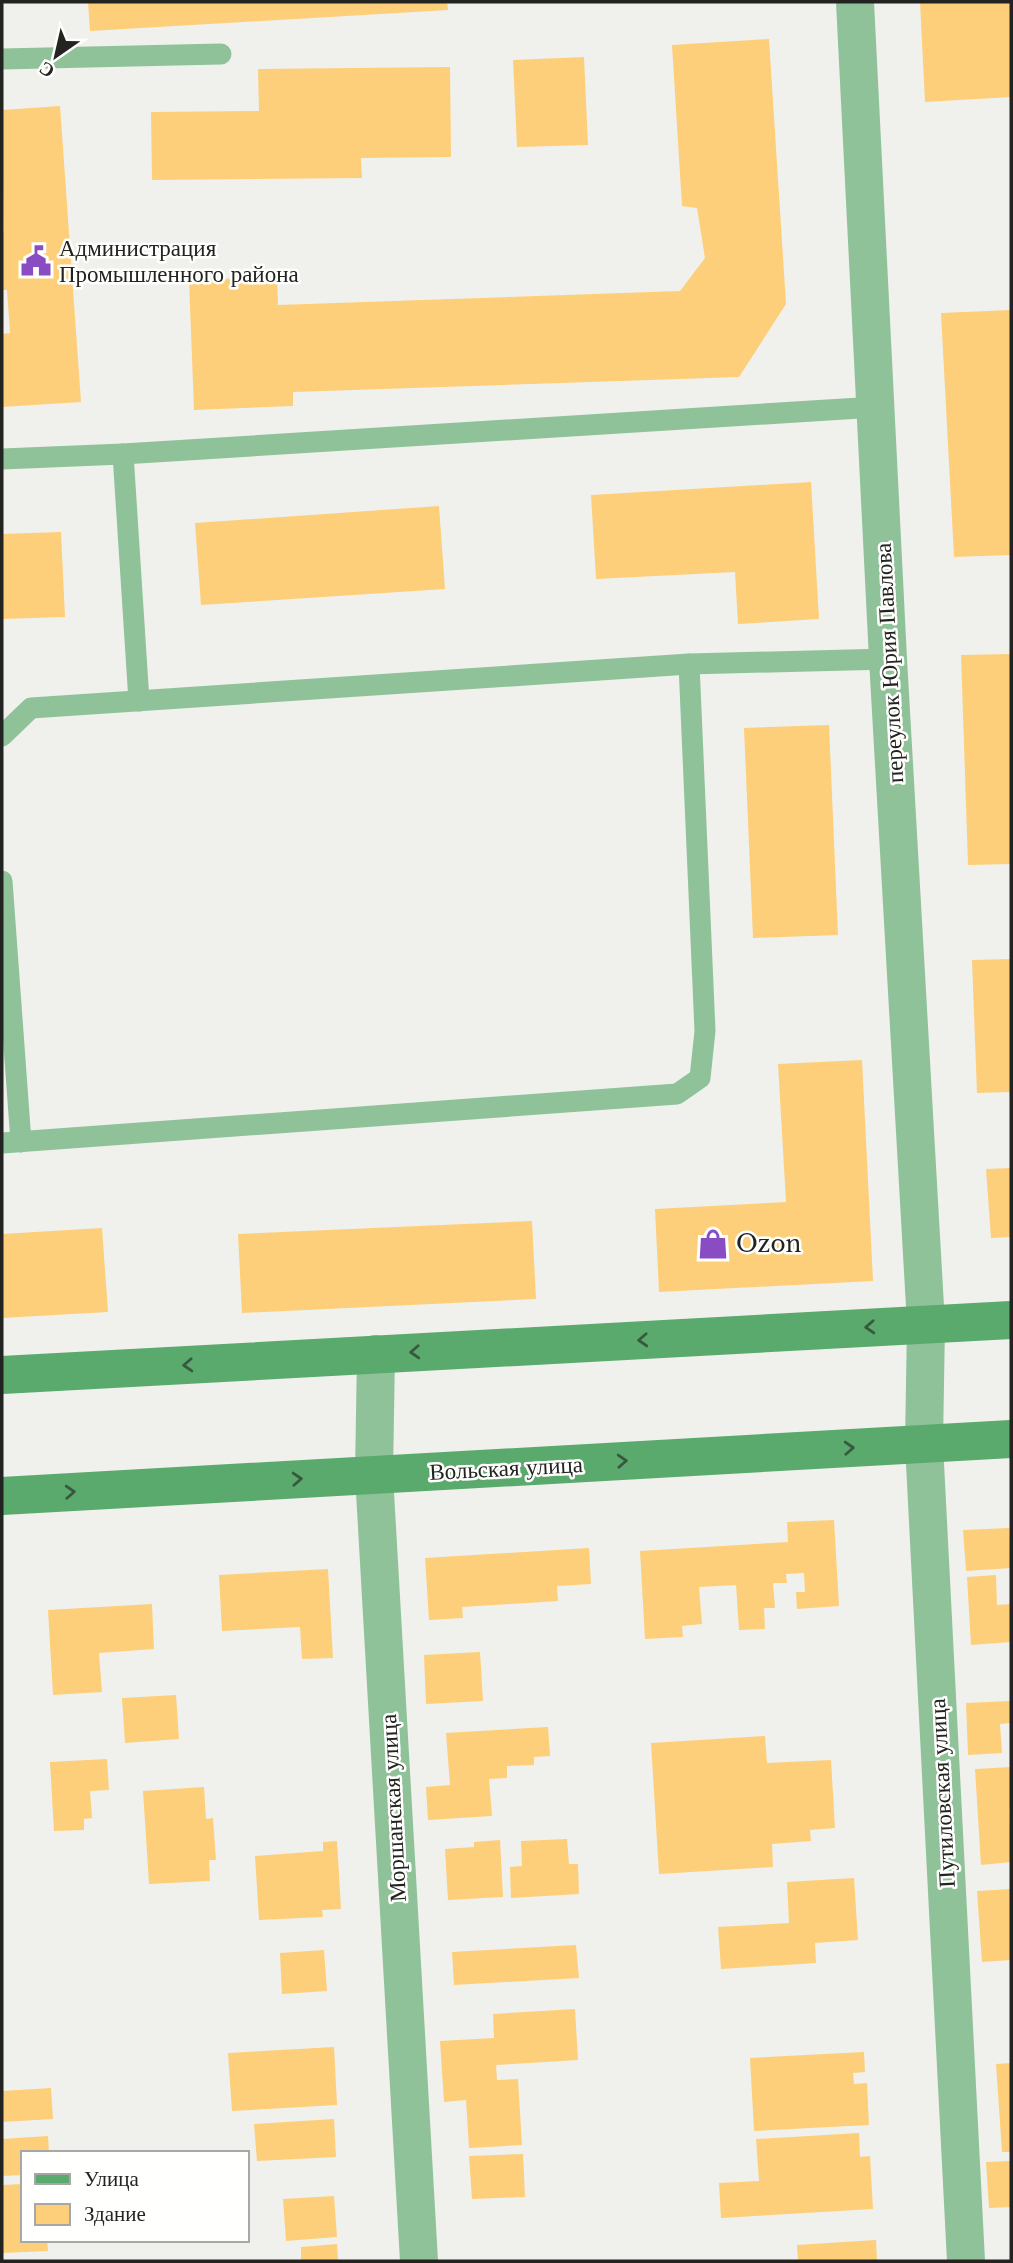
<svg xmlns="http://www.w3.org/2000/svg" width="1013" height="2263" viewBox="0 0 1013 2263" font-family="'Libre Baskerville',serif">
	<style>
		.building { fill: #fdcf7a }
		.lines { fill: none; stroke-linecap: round; stroke-linejoin: round }
		.service { stroke: #8fc299; stroke-width: 21 }
		.minor { stroke: #8fc299; stroke-width: 38 }
		.secondary { stroke: #5aa96d; stroke-width: 38 }
		.oneway { stroke: #39593f }
		.labels { text-anchor: middle; dominant-baseline: central; stroke-width: 5; stroke-linejoin: round; paint-order: stroke }
		.poi-label { font-size: 23px; fill: #232321; stroke: #fffffe; text-anchor: start }
		.street-label { font-size: 23px; fill: #232321; stroke: #fffffe }
	</style>
	<rect width="100%" height="100%" fill="#f0f1ec"/>
	<g class="building">
		<path d="M88,2H447L448,10L90,31Z"/>
		<path d="M920,2H1011V97L925,102Z"/>
		<path d="M769,39L786,304L739,377L293,392V406L194,410L189,280L277,277L278,305L680,291L705,258L697,208L682,206L672,45Z"/>
		<path d="M584,57L588,145L517,147L513,60Z"/>
		<path d="M450,67L451,157L361,158L362,178L152,180L151,112L259,111L258,69Z"/>
		<path d="M60,106L81,402L2,407V334L10,333L7,290H2V232H4L2,110Z"/>
		<path d="M1011,310V555L954,557L941,313Z"/>
		<path d="M811,482L819,619L738,624L735,572L596,579L591,495Z"/>
		<path d="M439,506L445,589L201,605L195,523Z"/>
		<path d="M61,532L65,617L2,619V534Z"/>
		<path d="M1011,654V864L968,865L961,655Z"/>
		<path d="M829,725L838,935L753,938L744,728Z"/>
		<path d="M1011,959V1092L977,1093L972,960Z"/>
		<path d="M862,1060L873,1281L659,1292L655,1209L786,1202L778,1064Z"/>
		<path d="M1011,1168V1237L991,1238L986,1169Z"/>
		<path d="M532,1221L536,1299L242,1313L238,1234Z"/>
		<path d="M102,1228L108,1312L2,1318V1234Z"/>
		<path d="M834,1520L839,1606L797,1609L796,1592H805L804,1573L786,1574L787,1583H773L775,1608H764L765,1629L739,1630L736,1585L699,1587L702,1624L682,1626L683,1637L645,1639L640,1551L788,1542L787,1522Z"/>
		<path d="M1009,1528L1011,1568L966,1571L963,1530Z"/>
		<path d="M589,1548L591,1584L557,1586L558,1601L462,1607L463,1618L429,1620L425,1558Z"/>
		<path d="M328,1569L333,1658L302,1659L300,1627L222,1631L219,1575Z"/>
		<path d="M996,1575L997,1605L1011,1604V1642L971,1645L967,1577Z"/>
		<path d="M152,1604L154,1649L99,1653L102,1692L53,1695L48,1610Z"/>
		<path d="M480,1652L483,1701L426,1704L424,1655Z"/>
		<path d="M176,1695L179,1739L125,1743L122,1698Z"/>
		<path d="M1011,1701V1723L1000,1724L1002,1753L968,1755L966,1703Z"/>
		<path d="M548,1727L550,1756L534,1757V1765L507,1766V1778L489,1779L492,1816L428,1820L426,1787L450,1785L446,1733Z"/>
		<path d="M765,1736L767,1763L831,1760L835,1828L810,1830L811,1841L772,1844L773,1867L659,1874L651,1743Z"/>
		<path d="M107,1759L109,1790L90,1791L92,1818L84,1819V1830L54,1831L50,1762Z"/>
		<path d="M1011,1767V1809H1009L1011,1862L981,1865L975,1769Z"/>
		<path d="M204,1787L206,1819L213,1818L216,1860H209L210,1881L149,1884L143,1791Z"/>
		<path d="M567,1839L569,1864H578L579,1894L511,1898L510,1867L522,1866L521,1841Z"/>
		<path d="M500,1840L503,1897L448,1900L445,1849L474,1847V1842Z"/>
		<path d="M337,1841L341,1909L322,1910L323,1917L259,1920L255,1856L323,1851V1842Z"/>
		<path d="M854,1878L858,1940L815,1943L816,1963L721,1969L718,1927L789,1923L787,1882Z"/>
		<path d="M1011,1889V1960L982,1962L977,1891Z"/>
		<path d="M576,1945L579,1978L454,1985L452,1952Z"/>
		<path d="M324,1950L327,1991L282,1994L280,1953Z"/>
		<path d="M575,2009L578,2060L496,2065L497,2080L518,2079L522,2145L469,2148L466,2100L444,2102L440,2041L494,2038L493,2014Z"/>
		<path d="M334,2047L337,2105L232,2111L228,2053Z"/>
		<path d="M864,2052L865,2072L853,2073L854,2084L867,2083L869,2125L754,2131L750,2058Z"/>
		<path d="M1011,2063V2152H1002L996,2064Z"/>
		<path d="M51,2088L53,2119L2,2122V2091Z"/>
		<path d="M334,2119L336,2157L257,2161L254,2124Z"/>
		<path d="M859,2133L860,2157L870,2156L873,2209L721,2218L719,2183L759,2181L756,2139Z"/>
		<path d="M48,2136L49,2153H23V2175L2,2176V2139Z"/>
		<path d="M523,2154L525,2197L472,2199L469,2156Z"/>
		<path d="M1011,2161V2207L989,2208L986,2162Z"/>
		<path d="M23,2184V2240H47L48,2251L2,2253V2185Z"/>
		<path d="M334,2196L337,2237L286,2241L283,2199Z"/>
		<path d="M876,2240L877,2261H798L797,2245Z"/>
		<path d="M337,2244L338,2261H301V2247Z"/>
	</g>
	<g class="lines">
		<g class="service">
			<path d="M2,59L221,54"/>
			<path d="M123,454L139,701"/>
			<path d="M2,459L123,454L876,407"/>
			<path d="M2,736L31,708L689,664L888,659"/>
			<path d="M2,881L21,1142"/>
			<path d="M2,1143L677,1094L700,1078L705,1031L689,664"/>
		</g>
		<g class="minor">
			<path d="M855,2L888,659L926,1324L924,1444L966,2261"/>
			<path d="M376,1354L374,1475L419,2261"/>
		</g>
		<g class="secondary">
			<path d="M2,1375L1011,1320"/>
			<path d="M2,1496L1011,1439"/>
		</g>
	</g>
	<defs><path id="oneway-chevron" d="M-2-3.5L2.5 0L-2 3.5" fill="none" stroke-width="1.6" stroke-linecap="round" stroke-linejoin="round" transform="scale(1.75)"/></defs>
	<g class="oneway">
		<use href="#oneway-chevron" transform="translate(870 1327) rotate(177)"/>
		<use href="#oneway-chevron" transform="translate(643 1340) rotate(177)"/>
		<use href="#oneway-chevron" transform="translate(415 1352) rotate(177)"/>
		<use href="#oneway-chevron" transform="translate(188 1365) rotate(177)"/>
		<use href="#oneway-chevron" transform="translate(849 1448) rotate(-3)"/>
		<use href="#oneway-chevron" transform="translate(622 1461) rotate(-3)"/>
		<use href="#oneway-chevron" transform="translate(297 1479) rotate(-3)"/>
		<use href="#oneway-chevron" transform="translate(70 1492) rotate(-3)"/>
	</g>
	<defs>
		<g id="civic-bare" transform="scale(2.415)"><path d="M-.6-6.5H3V-4.5H.6V-3L4-1V1h2V6H-6V1h2V-1L-.6-3ZM-1.2 2.5V6h2.4V2.5Z" fill="#8a4cc2" stroke="#fffffe" stroke-width="2.5" paint-order="stroke"/></g>
		<g id="shop-bare" transform="scale(2.415)"><path d="M-5-2.5h2.3a2.7 3.5 0 0 1 5.4 0H5L5.5 6h-11ZM-1.5-2.5h3a1.5 2.3 0 0 0-3 0Z" fill="#8a4cc2" stroke="#fffffe" stroke-width="2.5" paint-order="stroke"/></g>
	</defs>
	<g fill-rule="evenodd">
		<use href="#civic-bare" x="36" y="261"/>
		<use href="#shop-bare" x="713" y="1244"/>
	</g>
	<g class="labels">
		<g class="poi-label">
			<text x="59" y="248">Администрация<tspan x="59" dy="26">Промышленного района</tspan></text>
			<text x="736" y="1244">Ozon</text>
		</g>
		<g class="street-label">
			<text transform="translate(889 663) rotate(-93)">переулок Юрия Павлова</text>
			<text transform="translate(506 1468) rotate(-3)">Вольская улица</text>
			<text transform="translate(942 1793) rotate(-93)">Путиловская улица</text>
			<text transform="translate(393 1808) rotate(-93)">Моршанская улица</text>
		</g>
	</g>
	<rect width="1013" height="2263" fill="none" stroke="#232321" stroke-width="7"/>
	<rect x="21" y="2151" width="228" height="91" fill="#fffffe" stroke="#a7a7a6" stroke-width="2"/>
	<rect x="35" y="2174" width="35" height="10" fill="#5aa96d" stroke="#a7a7a6" stroke-width="2"/>
	<text x="84" y="2186" font-size="21" fill="#232321">Улица</text>
	<rect x="35" y="2204" width="35" height="21" fill="#fdcf7a" stroke="#a7a7a6" stroke-width="2"/>
	<text x="84" y="2221" font-size="21" fill="#232321">Здание</text>
	<g transform="translate(56 56) rotate(214)" stroke="#fffffe" stroke-width="5" paint-order="stroke">
	<path d="M0-5L12 26L0 18L-12 26Z" fill="#232321"/>
	<text y="-10" font-size="19" font-weight="bold" text-anchor="middle" fill="#232321">С</text>
	</g>
</svg>
